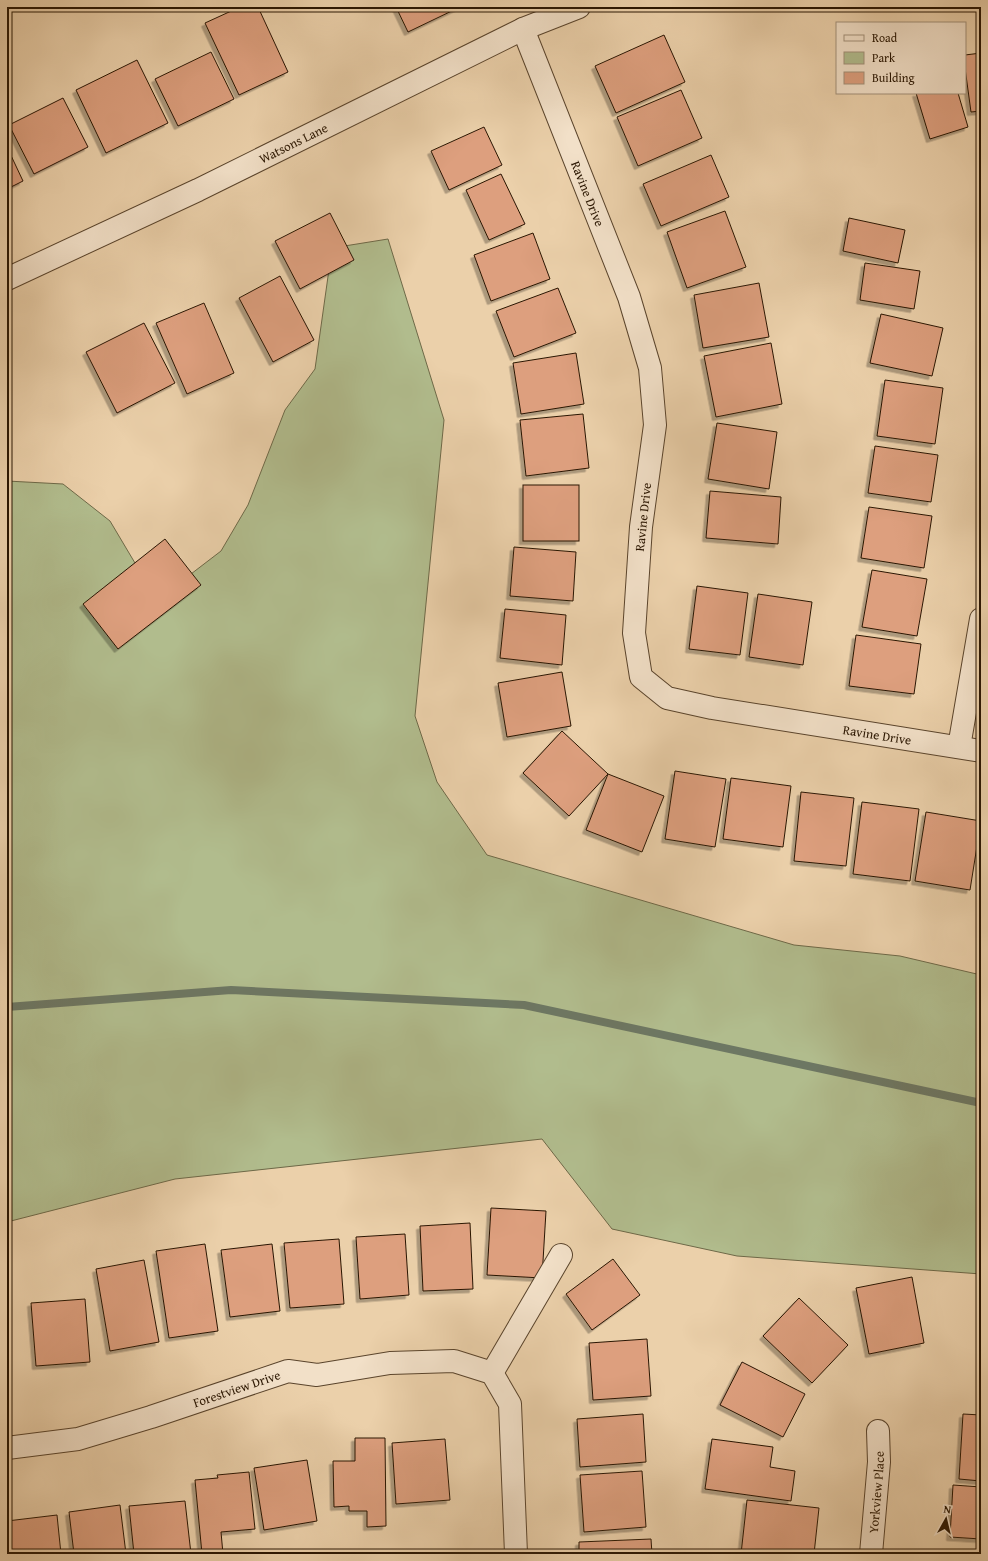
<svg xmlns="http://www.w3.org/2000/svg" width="988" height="1561" viewBox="0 0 988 1561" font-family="'Gentium Book Plus',serif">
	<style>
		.green { fill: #b1bc8d; stroke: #6e6948 }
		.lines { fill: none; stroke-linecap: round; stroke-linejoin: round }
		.stream { stroke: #6d7763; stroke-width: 8 }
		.building { fill: #dd9f7e; stroke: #2a1602; filter: url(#shadow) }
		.minor-casing { stroke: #5a442c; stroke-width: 24 }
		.minor { stroke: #f2e0c8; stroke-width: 22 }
		.labels { text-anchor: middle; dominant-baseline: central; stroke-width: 3.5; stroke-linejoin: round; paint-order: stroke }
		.street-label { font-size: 13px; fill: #2a1602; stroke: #f2e0c8 }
	</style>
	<defs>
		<filter id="shadow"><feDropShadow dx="-3.5" dy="3.5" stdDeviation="0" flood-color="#0004"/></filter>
	</defs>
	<rect width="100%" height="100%" fill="#ebd0aa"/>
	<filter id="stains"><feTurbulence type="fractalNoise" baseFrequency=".005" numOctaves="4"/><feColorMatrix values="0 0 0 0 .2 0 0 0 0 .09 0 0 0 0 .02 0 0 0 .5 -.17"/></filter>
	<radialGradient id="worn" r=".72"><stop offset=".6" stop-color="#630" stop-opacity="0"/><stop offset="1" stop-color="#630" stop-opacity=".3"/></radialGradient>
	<path class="green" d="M388,239L444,420L415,716L437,782L487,855L794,945L900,956L981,975V1274L737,1256L612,1229L542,1139L175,1179L7,1222V481L63,484L110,521L157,600L221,551L248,505L285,410L315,369L332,248Z"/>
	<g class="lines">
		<path class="stream" d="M7,1007L231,990L524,1005L981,1103"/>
	</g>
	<g class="building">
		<path d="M240,7H258L288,72L239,95L205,23Z"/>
		<path d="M396,7H460L408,32Z"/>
		<path d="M664,35L685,82L616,113L595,66Z"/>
		<path d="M211,52L234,99L178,126L155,79Z"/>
		<path d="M981,53V111L971,112L965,68V55Z"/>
		<path d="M137,60L168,123L106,153L76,90Z"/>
		<path d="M681,90L702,138L638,166L617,117Z"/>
		<path d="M916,93H958L968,127L930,139Z"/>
		<path d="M63,98L88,147L34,174L9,125Z"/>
		<path d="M484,127L502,165L449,190L431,151Z"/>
		<path d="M7,147L23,181L7,189Z"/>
		<path d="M711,155L729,197L661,226L643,184Z"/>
		<path d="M501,174L525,224L489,240L466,190Z"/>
		<path d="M725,211L746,267L687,288L667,232Z"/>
		<path d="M330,213L354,260L300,289L275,241Z"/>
		<path d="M849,218L905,230L898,263L843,251Z"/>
		<path d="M533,233L550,279L491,301L474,255Z"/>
		<path d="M865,263L920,271L914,309L860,300Z"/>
		<path d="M280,276L314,340L273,362L239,298Z"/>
		<path d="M759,283L769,337L703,348L694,295Z"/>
		<path d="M558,288L576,333L514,357L496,311Z"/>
		<path d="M204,303L234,373L187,394L156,323Z"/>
		<path d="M881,314L943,328L932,376L870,363Z"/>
		<path d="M144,323L175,383L117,413L86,352Z"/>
		<path d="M771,343L782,404L716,417L704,356Z"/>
		<path d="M576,353L584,404L521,414L513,363Z"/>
		<path d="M885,380L943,388L935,444L877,436Z"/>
		<path d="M583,414L589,468L526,476L520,420Z"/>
		<path d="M717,423L777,432L769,489L708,479Z"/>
		<path d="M875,446L938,455L931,502L868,493Z"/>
		<rect x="523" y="485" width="56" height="56"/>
		<path d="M710,491L781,497L778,544L706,538Z"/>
		<path d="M869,507L932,516L924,568L861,558Z"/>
		<path d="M165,539L201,585L118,649L83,604Z"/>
		<path d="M514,547L576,552L573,601L510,596Z"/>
		<path d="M872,570L927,579L917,636L862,627Z"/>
		<path d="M697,586L748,593L740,655L689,649Z"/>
		<path d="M758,594L812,602L803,665L749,657Z"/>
		<path d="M505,609L566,615L562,665L500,658Z"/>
		<path d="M856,635L921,644L914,694L849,686Z"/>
		<path d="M562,672L571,726L507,737L498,683Z"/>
		<path d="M562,731L608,774L569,816L523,773Z"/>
		<path d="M675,771L726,779L715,847L665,839Z"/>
		<path d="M608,774L664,796L642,852L586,830Z"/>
		<path d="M731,778L791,786L783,847L723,839Z"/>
		<path d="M801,792L854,798L846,866L794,861Z"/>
		<path d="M862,802L919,809L910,881L853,874Z"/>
		<path d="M926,812L981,821L970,890L915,881Z"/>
		<path d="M491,1208L546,1211L542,1278L487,1275Z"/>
		<path d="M470,1223L473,1289L423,1291L420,1226Z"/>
		<path d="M405,1234L409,1295L360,1299L356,1237Z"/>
		<path d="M339,1239L344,1304L290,1308L284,1243Z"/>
		<path d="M205,1244L218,1331L169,1338L156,1251Z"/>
		<path d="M272,1244L280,1311L230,1317L221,1250Z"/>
		<path d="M613,1259L640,1295L592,1330L566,1294Z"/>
		<path d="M144,1260L159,1342L110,1351L96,1269Z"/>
		<path d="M912,1277L924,1343L869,1354L856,1288Z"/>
		<path d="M799,1298L848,1345L812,1383L763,1336Z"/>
		<path d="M85,1299L90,1362L36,1366L31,1303Z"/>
		<path d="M647,1339L651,1396L593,1400L589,1343Z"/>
		<path d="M742,1362L805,1394L783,1437L720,1405Z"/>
		<path d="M643,1414L646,1462L580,1467L577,1419Z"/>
		<path d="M963,1414L981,1415V1481L959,1479Z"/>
		<path d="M355,1438H385L386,1526L367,1527V1511H349V1506L334,1507L333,1461H355Z"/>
		<path d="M445,1439L450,1500L396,1504L392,1443Z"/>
		<path d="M712,1439L773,1447L770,1467L795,1471L791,1501L705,1489Z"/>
		<path d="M307,1460L317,1521L264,1530L254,1468Z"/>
		<path d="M642,1471L646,1527L584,1532L580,1475Z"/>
		<path d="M249,1472L255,1529L221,1532L223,1554H202L195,1480L218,1478L217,1475Z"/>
		<path d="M953,1485L981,1487V1539L950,1537Z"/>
		<path d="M747,1500L819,1508L814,1554H741Z"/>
		<path d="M185,1501L191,1554H134L129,1506Z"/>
		<path d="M120,1505L126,1554H74L69,1512Z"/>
		<path d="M57,1515L61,1554H11L7,1521Z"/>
		<path d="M651,1539L652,1554H579V1542Z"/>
	</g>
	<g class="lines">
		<g class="minor-casing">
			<g id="minor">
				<path id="s1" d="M523,29L629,297L650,368L655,425L641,527L634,633L641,677L667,698L712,708L981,751"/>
				<path id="s2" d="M7,279L198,190L523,29L579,7"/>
				<path d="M959,747L981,619"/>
				<path d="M492,1373L561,1255"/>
				<path id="s3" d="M7,1448L78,1439L151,1417L288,1371L317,1375L390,1363L454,1361L492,1373L510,1404L516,1554"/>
				<path id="s4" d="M871,1554L879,1462L878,1431"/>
			</g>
		</g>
		<use href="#minor" class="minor"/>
	</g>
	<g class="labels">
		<g class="street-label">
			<text stroke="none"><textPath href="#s2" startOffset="317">Watsons Lane</textPath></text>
			<text stroke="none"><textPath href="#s1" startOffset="177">Ravine Drive</textPath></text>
			<text transform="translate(643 517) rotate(-84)">Ravine Drive</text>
			<text stroke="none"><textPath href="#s1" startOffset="920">Ravine Drive</textPath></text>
			<text stroke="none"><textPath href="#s3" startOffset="238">Forestview Drive</textPath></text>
			<text stroke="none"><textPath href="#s4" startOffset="62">Yorkview Place</textPath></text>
		</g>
	</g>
	<rect width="988" height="1561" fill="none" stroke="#ebd0aa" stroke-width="24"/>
	<rect x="8" y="8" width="972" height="1545" fill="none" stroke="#2a1602" stroke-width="2"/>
	<rect x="12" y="12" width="964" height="1537" fill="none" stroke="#2a1602"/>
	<rect x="836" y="22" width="130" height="72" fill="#f2e0c8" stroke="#a28f79"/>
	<rect x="844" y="35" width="20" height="6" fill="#f2e0c8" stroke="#a28f79"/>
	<text x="872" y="42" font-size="12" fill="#2a1602">Road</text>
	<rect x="844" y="52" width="20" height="12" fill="#b1bc8d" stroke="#a28f79"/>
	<text x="872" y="62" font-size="12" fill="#2a1602">Park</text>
	<rect x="844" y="72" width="20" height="12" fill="#dd9f7e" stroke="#a28f79"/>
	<text x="872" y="82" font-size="12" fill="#2a1602">Building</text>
	<g transform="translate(946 1519) rotate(8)" stroke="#f2e0c8" stroke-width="3" paint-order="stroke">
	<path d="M0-3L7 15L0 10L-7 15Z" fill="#2a1602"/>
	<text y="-6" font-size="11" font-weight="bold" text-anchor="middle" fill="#2a1602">N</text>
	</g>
	<rect width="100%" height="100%" filter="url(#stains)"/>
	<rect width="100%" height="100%" fill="url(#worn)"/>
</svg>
